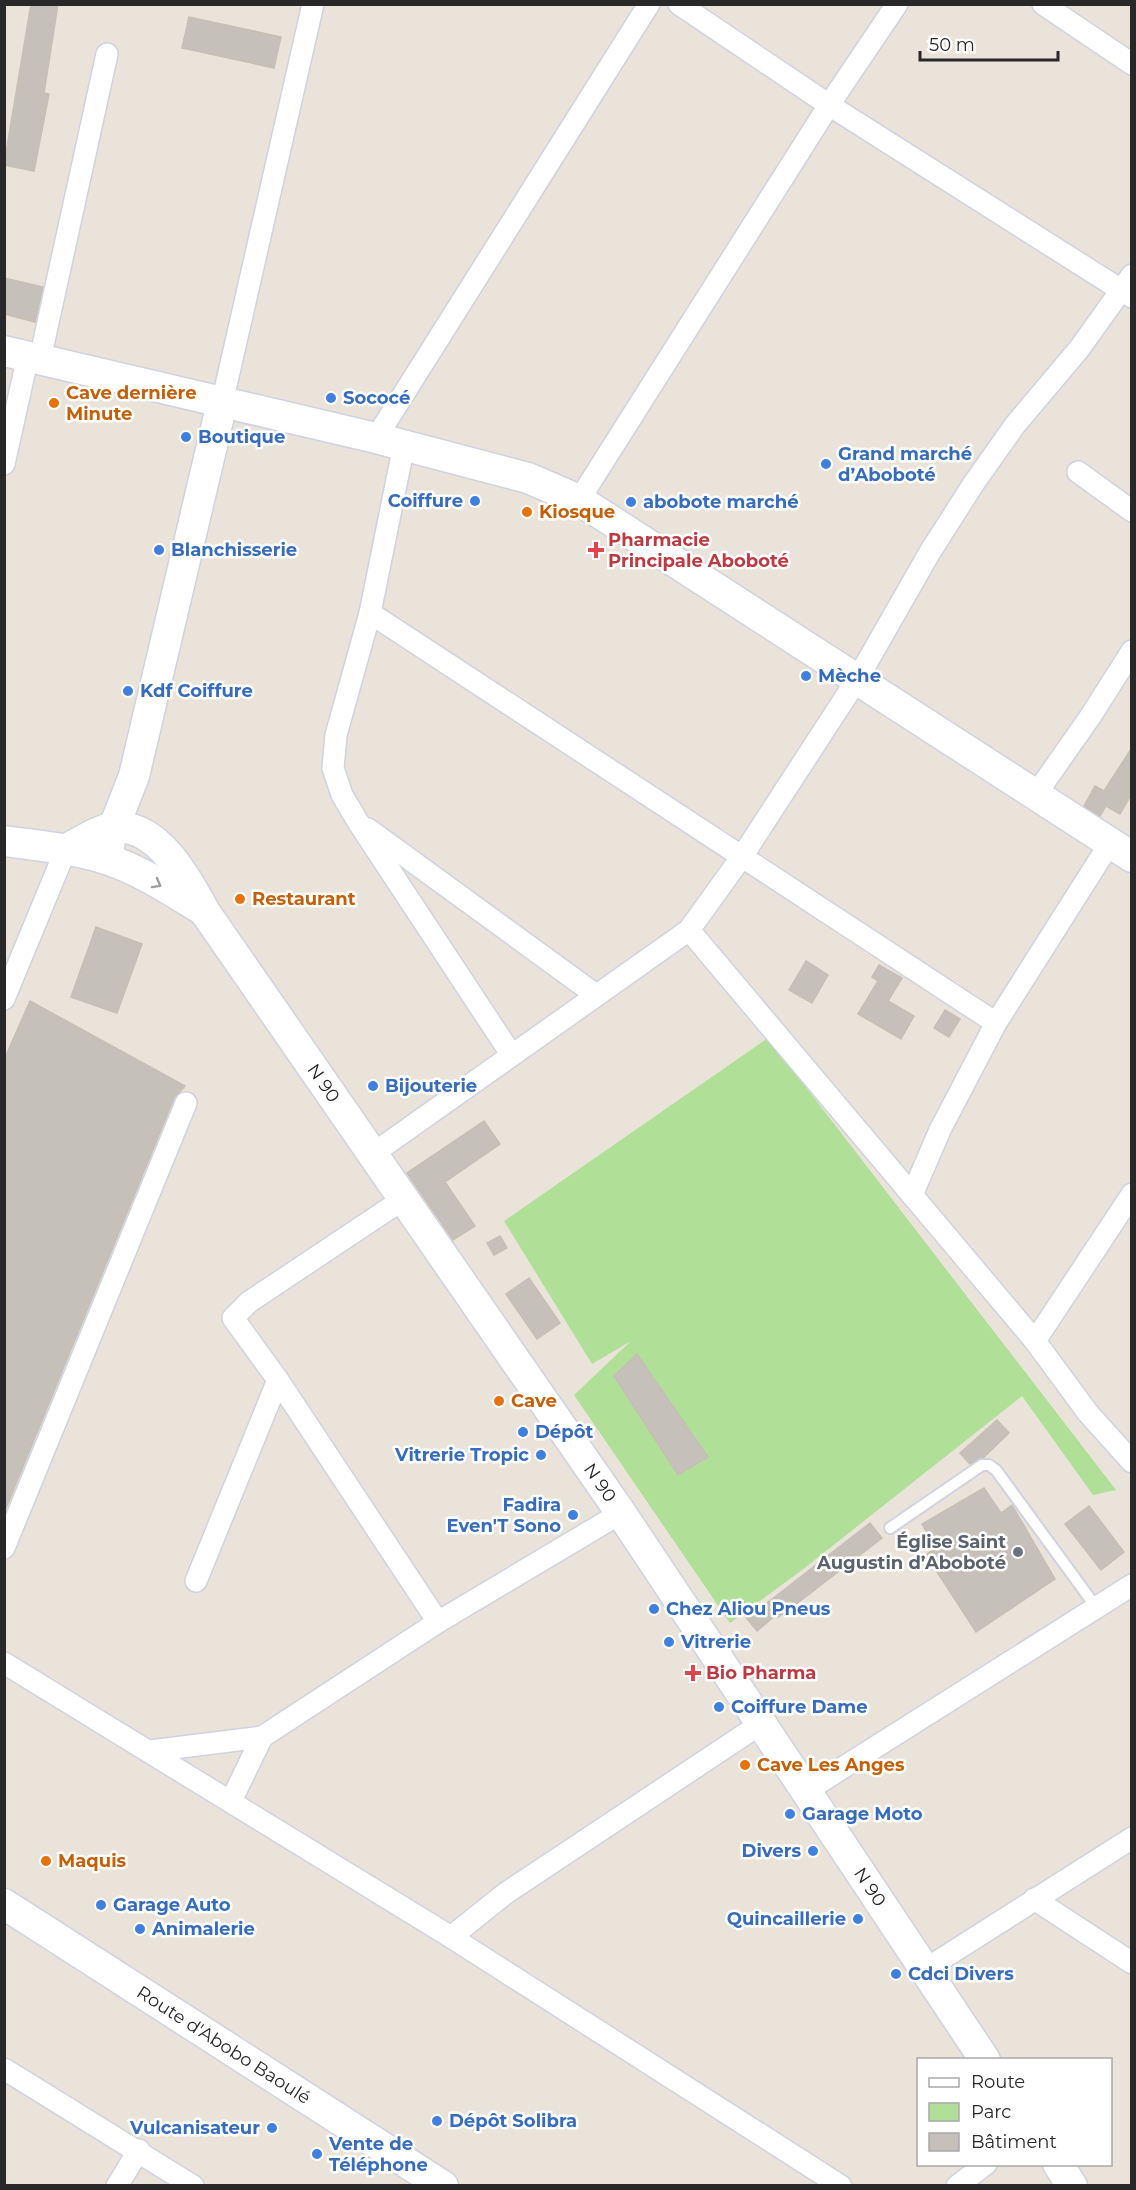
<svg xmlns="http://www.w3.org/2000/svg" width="1136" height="2190" viewBox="0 0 1136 2190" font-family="Montserrat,sans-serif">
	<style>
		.green { fill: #b0e097 }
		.building { fill: #c5c0b9; stroke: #c5bfb4; stroke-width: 1.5 }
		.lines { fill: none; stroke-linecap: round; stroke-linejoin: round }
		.lane-casing { stroke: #cfd2e1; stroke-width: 14 }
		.street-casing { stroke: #cfd2e1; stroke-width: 24 }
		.secondary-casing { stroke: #cfd2e1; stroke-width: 33 }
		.lane { stroke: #fff; stroke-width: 10 }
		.street { stroke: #fff; stroke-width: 21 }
		.secondary { stroke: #fff; stroke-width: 30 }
		.oneway { stroke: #9e9e9e }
		.shop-dot { fill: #3f7fe0; stroke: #fff; stroke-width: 2 }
		.food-dot { fill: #e8710a; stroke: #fff; stroke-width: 2 }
		.health-dot { fill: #e0444e; stroke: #fff; stroke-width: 2 }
		.worship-dot { fill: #6b7280; stroke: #fff; stroke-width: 2 }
		.labels { text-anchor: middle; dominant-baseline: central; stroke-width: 5; stroke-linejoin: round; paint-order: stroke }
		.food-label { font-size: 18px; font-weight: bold; fill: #c56008; stroke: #fff; text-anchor: start }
		.shop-label { font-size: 18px; font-weight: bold; fill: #366cbe; stroke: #fff; text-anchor: start }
		.health-label { font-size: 18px; font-weight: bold; fill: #be3a42; stroke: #fff; text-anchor: start }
		.street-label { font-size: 18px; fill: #282828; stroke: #fff }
		.worship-label { font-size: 18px; font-weight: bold; fill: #5b616d; stroke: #fff; text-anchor: end }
	</style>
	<rect width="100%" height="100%" fill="#eae3da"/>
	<path class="green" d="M768,1038L1116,1490L1093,1495L1022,1396L802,1570L730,1623L574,1395L631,1341L592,1364L504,1221Z"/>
	<g class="building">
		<path d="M31,4H58L44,93L49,94L34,171L4,165Z"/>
		<path d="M189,17L281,37L274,68L182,48Z"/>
		<path d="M4,278L43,287L35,322L4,314Z"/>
		<path d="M1131,749V795L1120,814L1106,806L1100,816L1084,806L1095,786L1104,791Z"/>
		<path d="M96,927L142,944L117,1013L71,997Z"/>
		<path d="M806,961L828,975L812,1003L789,990Z"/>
		<path d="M879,965L902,978L888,1001L914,1016L901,1039L858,1014L878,981L872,977Z"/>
		<path d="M30,1001L185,1086L174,1098L4,1513V1060Z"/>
		<path d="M945,1010L960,1019L949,1037L934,1028Z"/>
		<path d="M484,1121L500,1144L445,1182L475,1226L453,1240L407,1173Z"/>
		<path d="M500,1236L507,1248L494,1255L487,1243Z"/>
		<path d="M529,1278L560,1323L537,1339L506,1294Z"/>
		<path d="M637,1354L708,1457L678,1475L614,1376Z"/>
		<path d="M997,1420L1009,1433L983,1458L970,1464L960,1453Z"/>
		<path d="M984,1488L1001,1513L1012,1505L1055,1579L976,1632L926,1555L936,1547L922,1524Z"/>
		<path d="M1089,1506L1124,1552L1101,1570L1065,1524Z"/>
		<path d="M870,1523L882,1538L786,1612L778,1617L777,1614L757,1631L745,1616L760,1604L762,1607Z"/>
	</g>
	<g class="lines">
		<g class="lane-casing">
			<path id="lane" d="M890,1528L982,1465H989L996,1470L1096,1607"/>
		</g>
		<g class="street-casing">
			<g id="street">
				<path d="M679,4L829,105L1132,297"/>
				<path d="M1043,4L1132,64"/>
				<path d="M40,359L107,54"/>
				<path d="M222,403L313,4"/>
				<path d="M376,438L649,4"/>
				<path d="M404,445L370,613L336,735L333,768L342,795L358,822L511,1054"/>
				<path d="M4,464L28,356"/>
				<path d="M1078,472L1132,511"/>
				<path d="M579,500L829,105L897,4"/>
				<path d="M370,613L996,1023"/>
				<path d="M1036,794L1090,717L1132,651"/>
				<path d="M368,829L596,995"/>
				<path d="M689,930L1035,1341L1088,1413L1132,1462"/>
				<path d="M4,999L66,849"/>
				<path d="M374,1153L689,930L743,855L858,678L930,552L974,483L1015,425L1079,349L1132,275"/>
				<path d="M912,1195L940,1130L996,1023L1110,843"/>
				<path d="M405,1198L249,1302L233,1318L278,1380L438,1622"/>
				<path d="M1035,1341L1132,1194"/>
				<path d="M4,1548L186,1103"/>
				<path d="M196,1581L278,1380"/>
				<path d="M4,1663L451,1937L841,2186"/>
				<path d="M150,1751L262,1737L438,1622L621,1513"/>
				<path d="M806,1791L1132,1585"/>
				<path d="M231,1801L262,1737"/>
				<path d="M1034,1899L1132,1963"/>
				<path d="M451,1937L506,1893L762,1723"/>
				<path d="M926,1969L1132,1838"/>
				<path d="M4,2069L193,2186"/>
				<path d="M117,2186L139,2150"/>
				<path d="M957,2186L986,2164"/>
			</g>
		</g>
		<g class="secondary-casing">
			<g id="secondary">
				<path d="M4,351L376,438L528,478L579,500L1132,857"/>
				<path d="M4,841C39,846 76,849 109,860C142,871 173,892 203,910"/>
				<path id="s1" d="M66,849C80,843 97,830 113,828C157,822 188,880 205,912L621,1513L985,2060"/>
				<path d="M108,859L110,837L134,776L222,403"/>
				<path id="s2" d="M4,1904L443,2186"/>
				<path d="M1058,2164L1072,2186"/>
			</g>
		</g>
		<use href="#lane" class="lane"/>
		<use href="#street" class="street"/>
		<use href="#secondary" class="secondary"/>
	</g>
	<defs><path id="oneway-chevron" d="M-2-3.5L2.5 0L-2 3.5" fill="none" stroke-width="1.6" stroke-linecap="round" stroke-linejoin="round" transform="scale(1.5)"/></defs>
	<use class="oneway" href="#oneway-chevron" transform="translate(157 884) rotate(29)"/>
	<g class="shop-dot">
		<circle cx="331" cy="398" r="6"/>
		<circle cx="186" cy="437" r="6"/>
		<circle cx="826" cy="464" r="6"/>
		<circle cx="475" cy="501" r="6"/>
		<circle cx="631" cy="502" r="6"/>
		<circle cx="159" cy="550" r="6"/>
		<circle cx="806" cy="676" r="6"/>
		<circle cx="128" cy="691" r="6"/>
		<circle cx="373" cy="1086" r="6"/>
		<circle cx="523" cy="1432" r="6"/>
		<circle cx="541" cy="1455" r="6"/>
		<circle cx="573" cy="1515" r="6"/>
		<circle cx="654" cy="1609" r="6"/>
		<circle cx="669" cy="1642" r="6"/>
		<circle cx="719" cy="1707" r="6"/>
		<circle cx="790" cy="1814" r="6"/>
		<circle cx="813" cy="1851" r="6"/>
		<circle cx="101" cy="1905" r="6"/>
		<circle cx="858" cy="1919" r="6"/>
		<circle cx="140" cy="1929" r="6"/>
		<circle cx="896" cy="1974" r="6"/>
		<circle cx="437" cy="2121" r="6"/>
		<circle cx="272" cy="2128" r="6"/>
		<circle cx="317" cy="2154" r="6"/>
	</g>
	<g class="food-dot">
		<circle cx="54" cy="403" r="6"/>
		<circle cx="527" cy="512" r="6"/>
		<circle cx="240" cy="899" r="6"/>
		<circle cx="499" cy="1401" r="6"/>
		<circle cx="745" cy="1765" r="6"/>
		<circle cx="46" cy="1861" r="6"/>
	</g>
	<g class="health-dot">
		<path d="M593 541h6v6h6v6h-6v6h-6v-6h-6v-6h6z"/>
		<path d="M690 1664h6v6h6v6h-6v6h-6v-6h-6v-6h6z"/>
	</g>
	<circle class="worship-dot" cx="1018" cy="1552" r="6"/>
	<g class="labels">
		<g class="food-label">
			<text x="66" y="393">Cave dernière<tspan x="66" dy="21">Minute</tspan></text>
			<text x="539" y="512">Kiosque</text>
			<text x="252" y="899">Restaurant</text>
			<text x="511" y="1401">Cave</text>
			<text x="757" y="1765">Cave Les Anges</text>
			<text x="58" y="1861">Maquis</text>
		</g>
		<g class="shop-label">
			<text x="343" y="398">Sococé</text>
			<text x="198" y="437">Boutique</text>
			<text x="838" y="454">Grand marché<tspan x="838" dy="21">d’Aboboté</tspan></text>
			<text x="463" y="501" text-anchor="end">Coiffure</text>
			<text x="643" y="502">abobote marché</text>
			<text x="171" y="550">Blanchisserie</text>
			<text x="818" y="676">Mèche</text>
			<text x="140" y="691">Kdf Coiffure</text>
			<text x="385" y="1086">Bijouterie</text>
			<text x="535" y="1432">Dépôt</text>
			<text x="529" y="1455" text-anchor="end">Vitrerie Tropic</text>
			<text x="561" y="1505" text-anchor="end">Fadira<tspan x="561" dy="21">Even'T Sono</tspan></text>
			<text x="666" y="1609">Chez Aliou Pneus</text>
			<text x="681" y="1642">Vitrerie</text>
			<text x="731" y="1707">Coiffure Dame</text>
			<text x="802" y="1814">Garage Moto</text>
			<text x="801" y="1851" text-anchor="end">Divers</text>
			<text x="113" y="1905">Garage Auto</text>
			<text x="846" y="1919" text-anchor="end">Quincaillerie</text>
			<text x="152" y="1929">Animalerie</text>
			<text x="908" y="1974">Cdci Divers</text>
			<text x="449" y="2121">Dépôt Solibra</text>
			<text x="260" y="2128" text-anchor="end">Vulcanisateur</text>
			<text x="329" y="2144">Vente de<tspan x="329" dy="21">Téléphone</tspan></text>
		</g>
		<g class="health-label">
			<text x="608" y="540">Pharmacie<tspan x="608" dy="21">Principale Aboboté</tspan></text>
			<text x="706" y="1673">Bio Pharma</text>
		</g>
		<g class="street-label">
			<text stroke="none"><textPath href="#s1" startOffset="392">N 90</textPath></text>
			<text stroke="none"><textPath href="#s1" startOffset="878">N 90</textPath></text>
			<text stroke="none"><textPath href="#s1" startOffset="1364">N 90</textPath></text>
			<text stroke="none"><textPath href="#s2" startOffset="261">Route d'Abobo Baoulé</textPath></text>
		</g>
		<g class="worship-label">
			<text x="1006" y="1542">Église Saint<tspan x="1006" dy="21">Augustin d’Aboboté</tspan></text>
		</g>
	</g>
	<rect width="1136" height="2190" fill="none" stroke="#282828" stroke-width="12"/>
	<rect x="917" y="2058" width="195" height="108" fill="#ffffff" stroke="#a9a9a9" stroke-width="1.5"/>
	<rect x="929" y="2078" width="30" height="9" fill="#ffffff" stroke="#a9a9a9" stroke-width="1.5"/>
	<text x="971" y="2088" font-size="18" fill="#282828">Route</text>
	<rect x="929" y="2103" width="30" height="18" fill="#b0e097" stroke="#a9a9a9" stroke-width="1.5"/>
	<text x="971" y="2118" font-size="18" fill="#282828">Parc</text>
	<rect x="929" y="2133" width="30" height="18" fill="#c5c0b9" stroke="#a9a9a9" stroke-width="1.5"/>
	<text x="971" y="2148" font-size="18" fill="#282828">Bâtiment</text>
	<path d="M920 51v9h138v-9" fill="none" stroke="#282828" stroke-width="3"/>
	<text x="929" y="51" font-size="18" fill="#282828" stroke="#ffffff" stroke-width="4.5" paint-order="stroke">50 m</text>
</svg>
